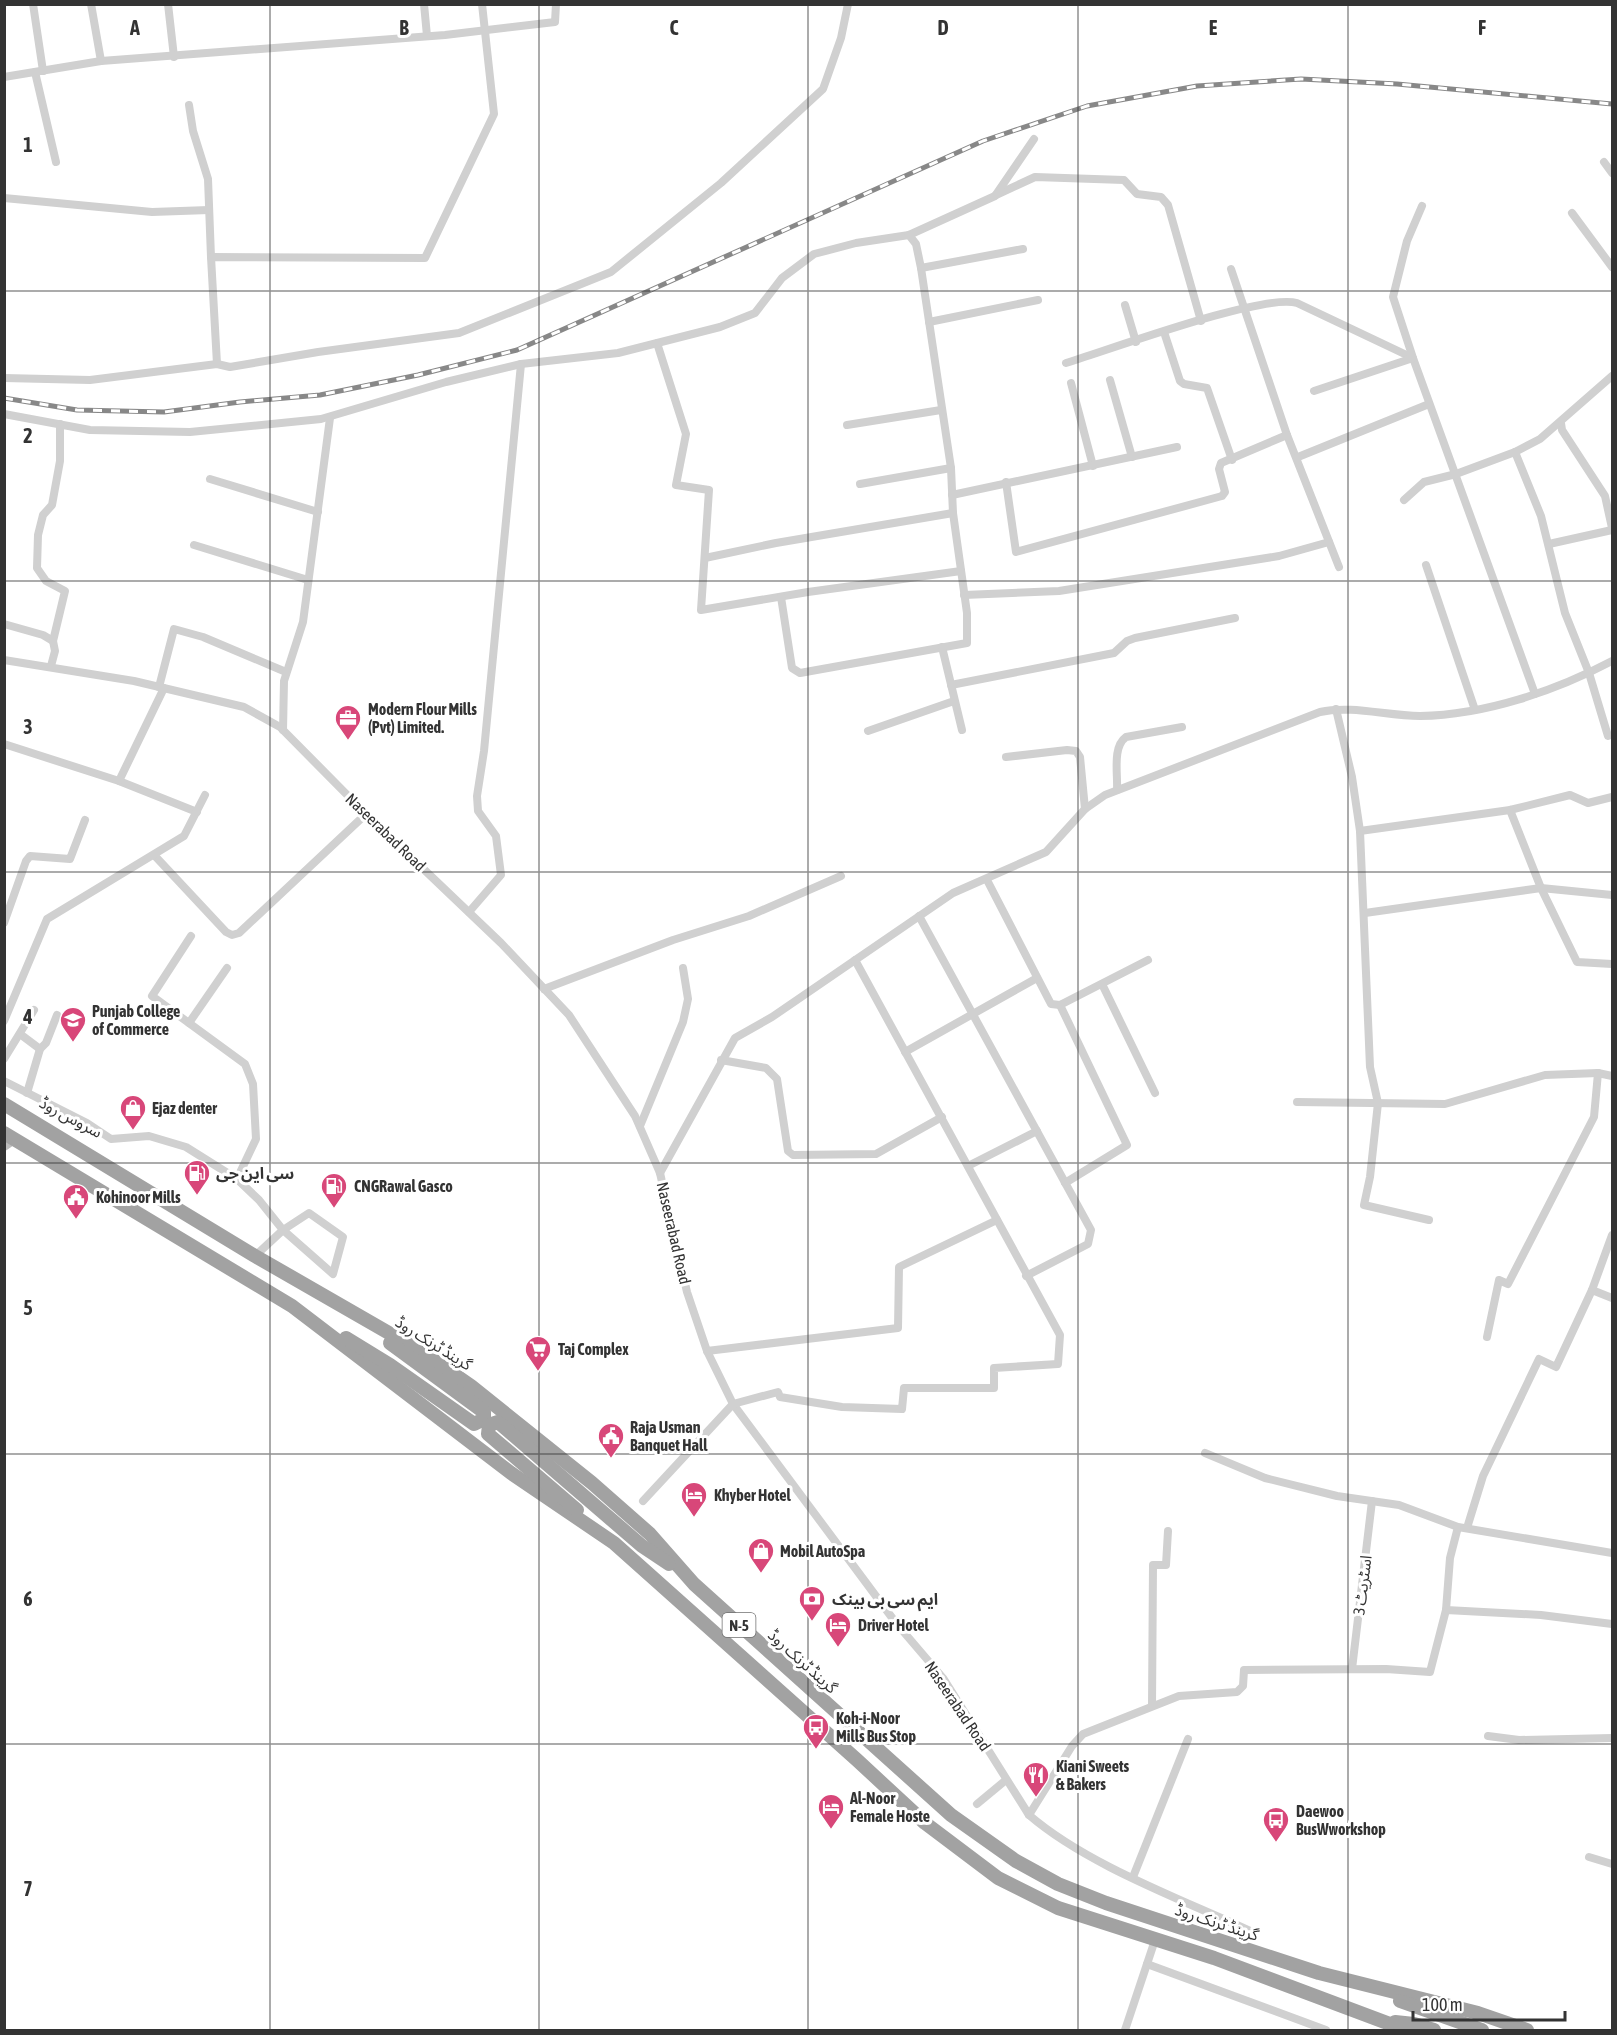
<svg xmlns="http://www.w3.org/2000/svg" width="1617" height="2035" viewBox="0 0 1617 2035" font-family="'Asap Condensed','Noto Sans Arabic',sans-serif">
	<style>
		.lines { fill: none; stroke-linecap: round; stroke-linejoin: round }
		.minor { stroke: #d0d0d0; stroke-width: 8 }
		.secondary { stroke: #bdbdbd; stroke-width: 10 }
		.trunk { stroke: #a2a2a2; stroke-width: 14 }
		.rail-casing { stroke: #888; stroke-width: 5 }
		.rail { stroke: #fff; stroke-width: 3; stroke-dasharray: 9; stroke-linecap: butt }
		.grid { fill: none; stroke: #333; stroke-width: 1.5; stroke-opacity: 0.55 }
		.labels { text-anchor: middle; dominant-baseline: central; stroke-width: 6; stroke-linejoin: round; paint-order: stroke }
		.shield { fill: #fff; stroke: #707070; stroke-width: 1.5 }
		.shield-label { font-size: 15px; font-weight: bold; fill: #333 }
		.poi-label { font-size: 16px; font-weight: bold; fill: #333; stroke: #fff; text-anchor: start }
		.street-label { font-size: 16px; fill: #333; stroke: #fff }
		.grid-label { font-size: 20px; text-anchor: middle; font-weight: bold; fill: #333; stroke: #fff; stroke-width: 6; stroke-linejoin: round; paint-order: stroke }
	</style>
	<rect width="100%" height="100%" fill="#fff"/>
	<g class="lines">
		<g class="minor">
			<path d="M33,4L43,71"/>
			<path d="M91,4L101,61"/>
			<path d="M168,4L174,57"/>
			<path d="M424,4L427,36"/>
			<path d="M35,72L56,162"/>
			<path d="M4,77L101,61L445,35L555,22L556,4"/>
			<path d="M189,105L193,131L208,179L211,257"/>
			<path d="M1604,162L1612,173"/>
			<path d="M996,195L1035,177L1124,180L1137,194L1161,197L1168,205L1201,321"/>
			<path d="M4,198L152,212L209,210"/>
			<path d="M1572,213L1612,267"/>
			<path d="M921,268L1023,249"/>
			<path d="M1231,269L1287,435L1339,567"/>
			<path d="M1125,305L1136,342"/>
			<path d="M929,322L1038,300"/>
			<path d="M1164,332L1180,381L1184,384L1207,388L1232,460"/>
			<path d="M657,343L686,434L676,485L709,490L701,610L808,592L961,571"/>
			<path d="M1066,363C1109,350 1263,293 1297,303L1413,358L1535,694"/>
			<path d="M217,364L211,257L425,258L494,114L482,4"/>
			<path d="M4,378L90,380L217,364L230,367L318,352L459,333L611,272L721,183L823,89L841,38L848,4"/>
			<path d="M1110,380L1132,457"/>
			<path d="M1071,383L1093,466"/>
			<path d="M1314,391L1413,358L1393,297L1407,241L1422,206"/>
			<path d="M4,414L90,430L190,432L321,419L446,382L521,364L618,353L720,327L755,313L782,278L814,254L856,243L909,235L995,196L1034,139"/>
			<path d="M1561,423L1562,430L1605,496L1612,528"/>
			<path d="M847,425L941,410"/>
			<path d="M1515,452L1541,516L1565,613L1589,673L1608,736"/>
			<path d="M1298,457L1429,404"/>
			<path d="M210,479L318,512"/>
			<path d="M1006,482L1016,552L1222,496L1225,492L1219,469L1221,463L1287,435"/>
			<path d="M860,484L951,468"/>
			<path d="M952,495L1177,447"/>
			<path d="M1404,500L1424,482L1456,474L1515,452L1540,439L1612,376"/>
			<path d="M1549,544L1612,530"/>
			<path d="M194,545L308,580"/>
			<path d="M705,558L776,543L953,513"/>
			<path d="M1426,565L1475,710"/>
			<path d="M964,595L1059,591L1279,556L1329,542"/>
			<path d="M781,597L792,668L800,673L967,643V613L953,513L951,468L921,268L916,244L909,235"/>
			<path d="M4,624L43,635L53,641L55,651L51,666"/>
			<path d="M53,641L65,591L46,581L37,568L38,535L43,515L52,505L60,461V424"/>
			<path d="M942,647L962,730"/>
			<path d="M4,660L134,681L244,707L280,727L370,818L501,943L569,1015L635,1116L660,1173L687,1292L707,1351L733,1404L896,1623L943,1678L1029,1815C1087,1865 1181,1899 1250,1931"/>
			<path d="M951,685L1114,653L1127,641L1135,638L1235,618"/>
			<path d="M159,687L174,629L203,637L286,672"/>
			<path d="M1336,709L1352,777L1360,831L1370,1067L1378,1103L1370,1177L1364,1205L1429,1220"/>
			<path d="M283,730L284,681L303,622L330,418"/>
			<path d="M868,731L954,701"/>
			<path d="M4,744L119,781L197,812"/>
			<path d="M1006,757L1067,750L1076,751L1080,757L1085,809"/>
			<path d="M119,781L164,688"/>
			<path d="M1117,790C1118,774 1112,747 1126,737L1182,727"/>
			<path d="M1510,810L1541,888L1577,962L1612,964"/>
			<path d="M1360,831L1510,810L1570,795L1588,803L1612,797"/>
			<path d="M155,856L226,932L232,935L239,933L366,814"/>
			<path d="M987,880L1051,1004L1060,1005L1148,960"/>
			<path d="M469,912L501,875L496,836L478,811L477,796L484,751L521,364"/>
			<path d="M1365,913L1541,888L1612,895"/>
			<path d="M919,916L1091,1230L1088,1244L1026,1276"/>
			<path d="M4,923L26,861L30,856L70,859L85,820"/>
			<path d="M191,936L152,996L245,1064L253,1084L256,1139L237,1179"/>
			<path d="M1102,984L1155,1093"/>
			<path d="M544,989L673,940L749,916L841,876"/>
			<path d="M1060,1005L1127,1145L1065,1183"/>
			<path d="M4,1021L47,919L184,836L205,795"/>
			<path d="M189,1023L227,968"/>
			<path d="M20,1034L40,1049"/>
			<path d="M905,1052L1037,978"/>
			<path d="M4,1059L34,1010"/>
			<path d="M721,1060L766,1068L777,1079L788,1151L793,1155L876,1154L942,1117"/>
			<path d="M4,1081L87,1123L111,1139L149,1136L186,1147L237,1179L259,1200L283,1230L333,1274L343,1237L309,1213L283,1230L255,1256"/>
			<path d="M27,1093L40,1049L46,1043L57,1015"/>
			<path d="M1297,1102L1445,1104L1545,1075L1598,1073"/>
			<path d="M640,1126L683,1022L688,999L683,968"/>
			<path d="M968,1166L1037,1131"/>
			<path d="M660,1173L735,1038L772,1017L953,893L1046,852L1085,809L1105,795L1320,712C1352,705 1387,716 1420,716C1485,715 1555,691 1612,661"/>
			<path d="M1592,1290L1612,1298"/>
			<path d="M1487,1337L1499,1280L1508,1284L1594,1117L1598,1073L1612,1076"/>
			<path d="M707,1351L898,1328L899,1267L997,1220"/>
			<path d="M1205,1453L1265,1478L1337,1496L1399,1505L1458,1527L1612,1553"/>
			<path d="M643,1501L733,1404L778,1392L780,1397L842,1407L902,1409L904,1388H994V1368L1058,1364L1060,1335L855,960"/>
			<path d="M1467,1528L1483,1476L1539,1359L1556,1367L1592,1290L1612,1235"/>
			<path d="M1446,1610L1450,1558L1458,1527"/>
			<path d="M1352,1669L1372,1501"/>
			<path d="M1152,1706L1153,1565H1166L1168,1531"/>
			<path d="M1488,1736L1519,1740L1612,1738"/>
			<path d="M977,1804L1006,1780"/>
			<path d="M1029,1815L1072,1746L1083,1734L1179,1696L1237,1692L1243,1686L1244,1670L1386,1669L1430,1672L1446,1610L1541,1615L1612,1624"/>
			<path d="M1589,1857L1612,1864"/>
			<path d="M1133,1877L1188,1739"/>
			<path d="M1147,1964L1326,2030"/>
			<path d="M1125,2030L1155,1940"/>
		</g>
		<path class="secondary" d="M4,1146L14,1139"/>
		<g class="trunk">
			<path d="M4,1104L255,1256L422,1352L471,1386L592,1483L650,1534L694,1584L951,1815L1016,1861L1058,1884L1106,1903L1319,1973L1478,2013L1527,2030"/>
			<path d="M4,1133L292,1306L511,1473L614,1543L857,1760L925,1823L998,1878L1058,1908L1214,1958L1406,2030"/>
			<path d="M346,1338L390,1365L474,1424L484,1419V1412L390,1343"/>
			<path d="M577,1510L488,1434L489,1425L498,1422L642,1546L669,1564"/>
			<path d="M1400,2001L1482,2030"/>
			<path d="M1395,2022L1414,2024L1434,2030"/>
		</g>
		<g class="rail-casing">
			<path id="rail" d="M4,398L77,410L164,412L240,402L320,395L418,375L517,350L983,141L1087,106L1197,86L1301,79L1397,84L1612,104"/>
		</g>
		<use href="#rail" class="rail"/>
	</g>
	<path class="grid" d="M270,4V2030M539,4V2030M808,4V2030M1078,4V2030M1348,4V2030M4,291H1612M4,581H1612M4,872H1612M4,1163H1612M4,1454H1612M4,1744H1612"/>
	<defs>
		<g id="office-pin" transform="scale(1.35)"><path d="M0 17L-7.5 6A9.5 9.5 0 1 1 7.5 6Z" fill="#d84779" stroke="#fff"/><path d="M-6-3h4V-5.5h4V-3h4V5H-6ZM-1-4.5V-3h2v-1.5ZM-6 0V1H6V0Z" fill="#fff"/></g>
		<g id="university-pin" transform="scale(1.35)"><path d="M0 17L-7.5 6A9.5 9.5 0 1 1 7.5 6Z" fill="#d84779" stroke="#fff"/><path d="M0-5L7-2L0 1L-7-2ZM-4 1L0 2.5L4 1V4Q0 6-4 4Z" fill="#fff"/></g>
		<g id="shop-pin" transform="scale(1.35)"><path d="M0 17L-7.5 6A9.5 9.5 0 1 1 7.5 6Z" fill="#d84779" stroke="#fff"/><path d="M-5-2.5h2.3a2.7 3.5 0 0 1 5.4 0H5L5.5 6h-11ZM-1.5-2.5h3a1.5 2.3 0 0 0-3 0Z" fill="#fff"/></g>
		<g id="fuel-pin" transform="scale(1.35)"><path d="M0 17L-7.5 6A9.5 9.5 0 1 1 7.5 6Z" fill="#d84779" stroke="#fff"/><path d="M-5.5-6h7V0h2V4h1.3V-2.5L3-4.5l.8-.8L6-3V5H2.5V1h-1V6h-7ZM-4.2-4.7v3.2H.2V-4.7Z" fill="#fff"/></g>
		<g id="civic-pin" transform="scale(1.35)"><path d="M0 17L-7.5 6A9.5 9.5 0 1 1 7.5 6Z" fill="#d84779" stroke="#fff"/><path d="M-.6-6.5H3V-4.5H.6V-3L4-1V1h2V6H-6V1h2V-1L-.6-3ZM-1.2 2.5V6h2.4V2.5Z" fill="#fff"/></g>
		<g id="supermarket-pin" transform="scale(1.35)"><path d="M0 17L-7.5 6A9.5 9.5 0 1 1 7.5 6Z" fill="#d84779" stroke="#fff"/><path d="M-6-5.5h2.5l.6 2H6L4.5 2H-2.5L-4.4-4H-6ZM-1.5 3.2a1.3 1.3 0 1 0 .1 0ZM3 3.2a1.3 1.3 0 1 0 .1 0Z" fill="#fff"/></g>
		<g id="hotel-pin" transform="scale(1.35)"><path d="M0 17L-7.5 6A9.5 9.5 0 1 1 7.5 6Z" fill="#d84779" stroke="#fff"/><path d="M-6-4.5h1.5V1H6V5H4.5V3h-9V5H-6ZM-4 0a1.8 1.8 0 1 1 3.6 0ZM.5 0V-2.5h3Q6-2.5 6 0Z" fill="#fff"/></g>
		<g id="bank-pin" transform="scale(1.35)"><path d="M0 17L-7.5 6A9.5 9.5 0 1 1 7.5 6Z" fill="#d84779" stroke="#fff"/><path d="M-6-4H6V4H-6ZM0-2.3a2.3 2.3 0 1 0 0 4.6a2.3 2.3 0 1 0 0-4.6Z" fill="#fff"/></g>
		<g id="bus-pin" transform="scale(1.35)"><path d="M0 17L-7.5 6A9.5 9.5 0 1 1 7.5 6Z" fill="#d84779" stroke="#fff"/><path d="M-5-6H5V4H4V6H2V4H-2V6H-4V4H-5ZM-3.5-4V0h7V-4ZM-3.5 1.2v1.5H-2V1.2ZM2 1.2v1.5H3.5V1.2Z" fill="#fff"/></g>
		<g id="restaurant-pin" transform="scale(1.35)"><path d="M0 17L-7.5 6A9.5 9.5 0 1 1 7.5 6Z" fill="#d84779" stroke="#fff"/><path d="M-5-6h1v4h1v-4h1v4h1v-4h1v5L-1.5 .5V6h-2V.5L-5-1ZM5-6V6H3V1.5H1.5Q1.5-4 5-6Z" fill="#fff"/></g>
	</defs>
	<g fill-rule="evenodd">
		<use href="#office-pin" x="348" y="718"/>
		<use href="#university-pin" x="73" y="1020"/>
		<use href="#shop-pin" x="133" y="1108"/>
		<use href="#fuel-pin" x="197" y="1173"/>
		<use href="#fuel-pin" x="334" y="1186"/>
		<use href="#civic-pin" x="76" y="1197"/>
		<use href="#supermarket-pin" x="538" y="1349"/>
		<use href="#civic-pin" x="611" y="1436"/>
		<use href="#hotel-pin" x="694" y="1495"/>
		<use href="#shop-pin" x="761" y="1551"/>
		<use href="#bank-pin" x="812" y="1599"/>
		<use href="#hotel-pin" x="838" y="1625"/>
		<use href="#bus-pin" x="816" y="1727"/>
		<use href="#restaurant-pin" x="1036" y="1775"/>
		<use href="#hotel-pin" x="831" y="1807"/>
		<use href="#bus-pin" x="1276" y="1820"/>
	</g>
	<g class="labels">
		<rect class="shield" x="722.5" y="1613" width="33" height="24" rx="4.5"/>
		<g class="shield-label">
			<text x="739" y="1625">N-5</text>
		</g>
		<g class="poi-label">
			<text x="368" y="709">Modern Flour Mills<tspan x="368" dy="18">(Pvt) Limited.</tspan></text>
			<text x="92" y="1011">Punjab College<tspan x="92" dy="18">of Commerce</tspan></text>
			<text x="152" y="1108">Ejaz denter</text>
			<text x="216" y="1173">سی این جی</text>
			<text x="354" y="1186">CNGRawal Gasco</text>
			<text x="96" y="1197">Kohinoor Mills</text>
			<text x="558" y="1349">Taj Complex</text>
			<text x="630" y="1427">Raja Usman<tspan x="630" dy="18">Banquet Hall</tspan></text>
			<text x="714" y="1495">Khyber Hotel</text>
			<text x="780" y="1551">Mobil AutoSpa</text>
			<text x="832" y="1599">ایم سی بی بینک</text>
			<text x="858" y="1625">Driver Hotel</text>
			<text x="836" y="1718">Koh-i-Noor<tspan x="836" dy="18">Mills Bus Stop</tspan></text>
			<text x="1056" y="1766">Kiani Sweets<tspan x="1056" dy="18">&amp; Bakers</tspan></text>
			<text x="850" y="1798">Al-Noor<tspan x="850" dy="18">Female Hoste</tspan></text>
			<text x="1296" y="1811">Daewoo<tspan x="1296" dy="18">BusWworkshop</tspan></text>
		</g>
		<g class="street-label">
			<text transform="translate(386 832) rotate(44)">Naseerabad Road</text>
			<text transform="translate(71 1117) rotate(28)">سروس روڈ</text>
			<text transform="translate(674 1233) rotate(77)">Naseerabad Road</text>
			<text transform="translate(434 1343) rotate(32)">گرینڈ ٹرنک روڈ</text>
			<text transform="translate(1362 1585) rotate(-83)">اسٹریٹ 3</text>
			<text transform="translate(803 1661) rotate(42)">گرینڈ ٹرنک روڈ</text>
			<text transform="translate(958 1706) rotate(56)">Naseerabad Road</text>
			<text transform="translate(1217 1922) rotate(18)">گرینڈ ٹرنک روڈ</text>
		</g>
	</g>
	<g class="grid-label">
		<text x="135" y="35">A</text>
		<text x="404" y="35">B</text>
		<text x="674" y="35">C</text>
		<text x="943" y="35">D</text>
		<text x="1213" y="35">E</text>
		<text x="1482" y="35">F</text>
		<text x="28" y="152">1</text>
		<text x="28" y="443">2</text>
		<text x="28" y="734">3</text>
		<text x="28" y="1024">4</text>
		<text x="28" y="1315">5</text>
		<text x="28" y="1606">6</text>
		<text x="28" y="1896">7</text>
	</g>
	<rect width="1617" height="2035" fill="none" stroke="#333333" stroke-width="12"/>
	<path d="M1413 2011v9h152v-9" fill="none" stroke="#333333" stroke-width="3"/>
	<text x="1422" y="2011" font-size="18" fill="#333333" stroke="#ffffff" stroke-width="4.5" paint-order="stroke">100 m</text>
</svg>
